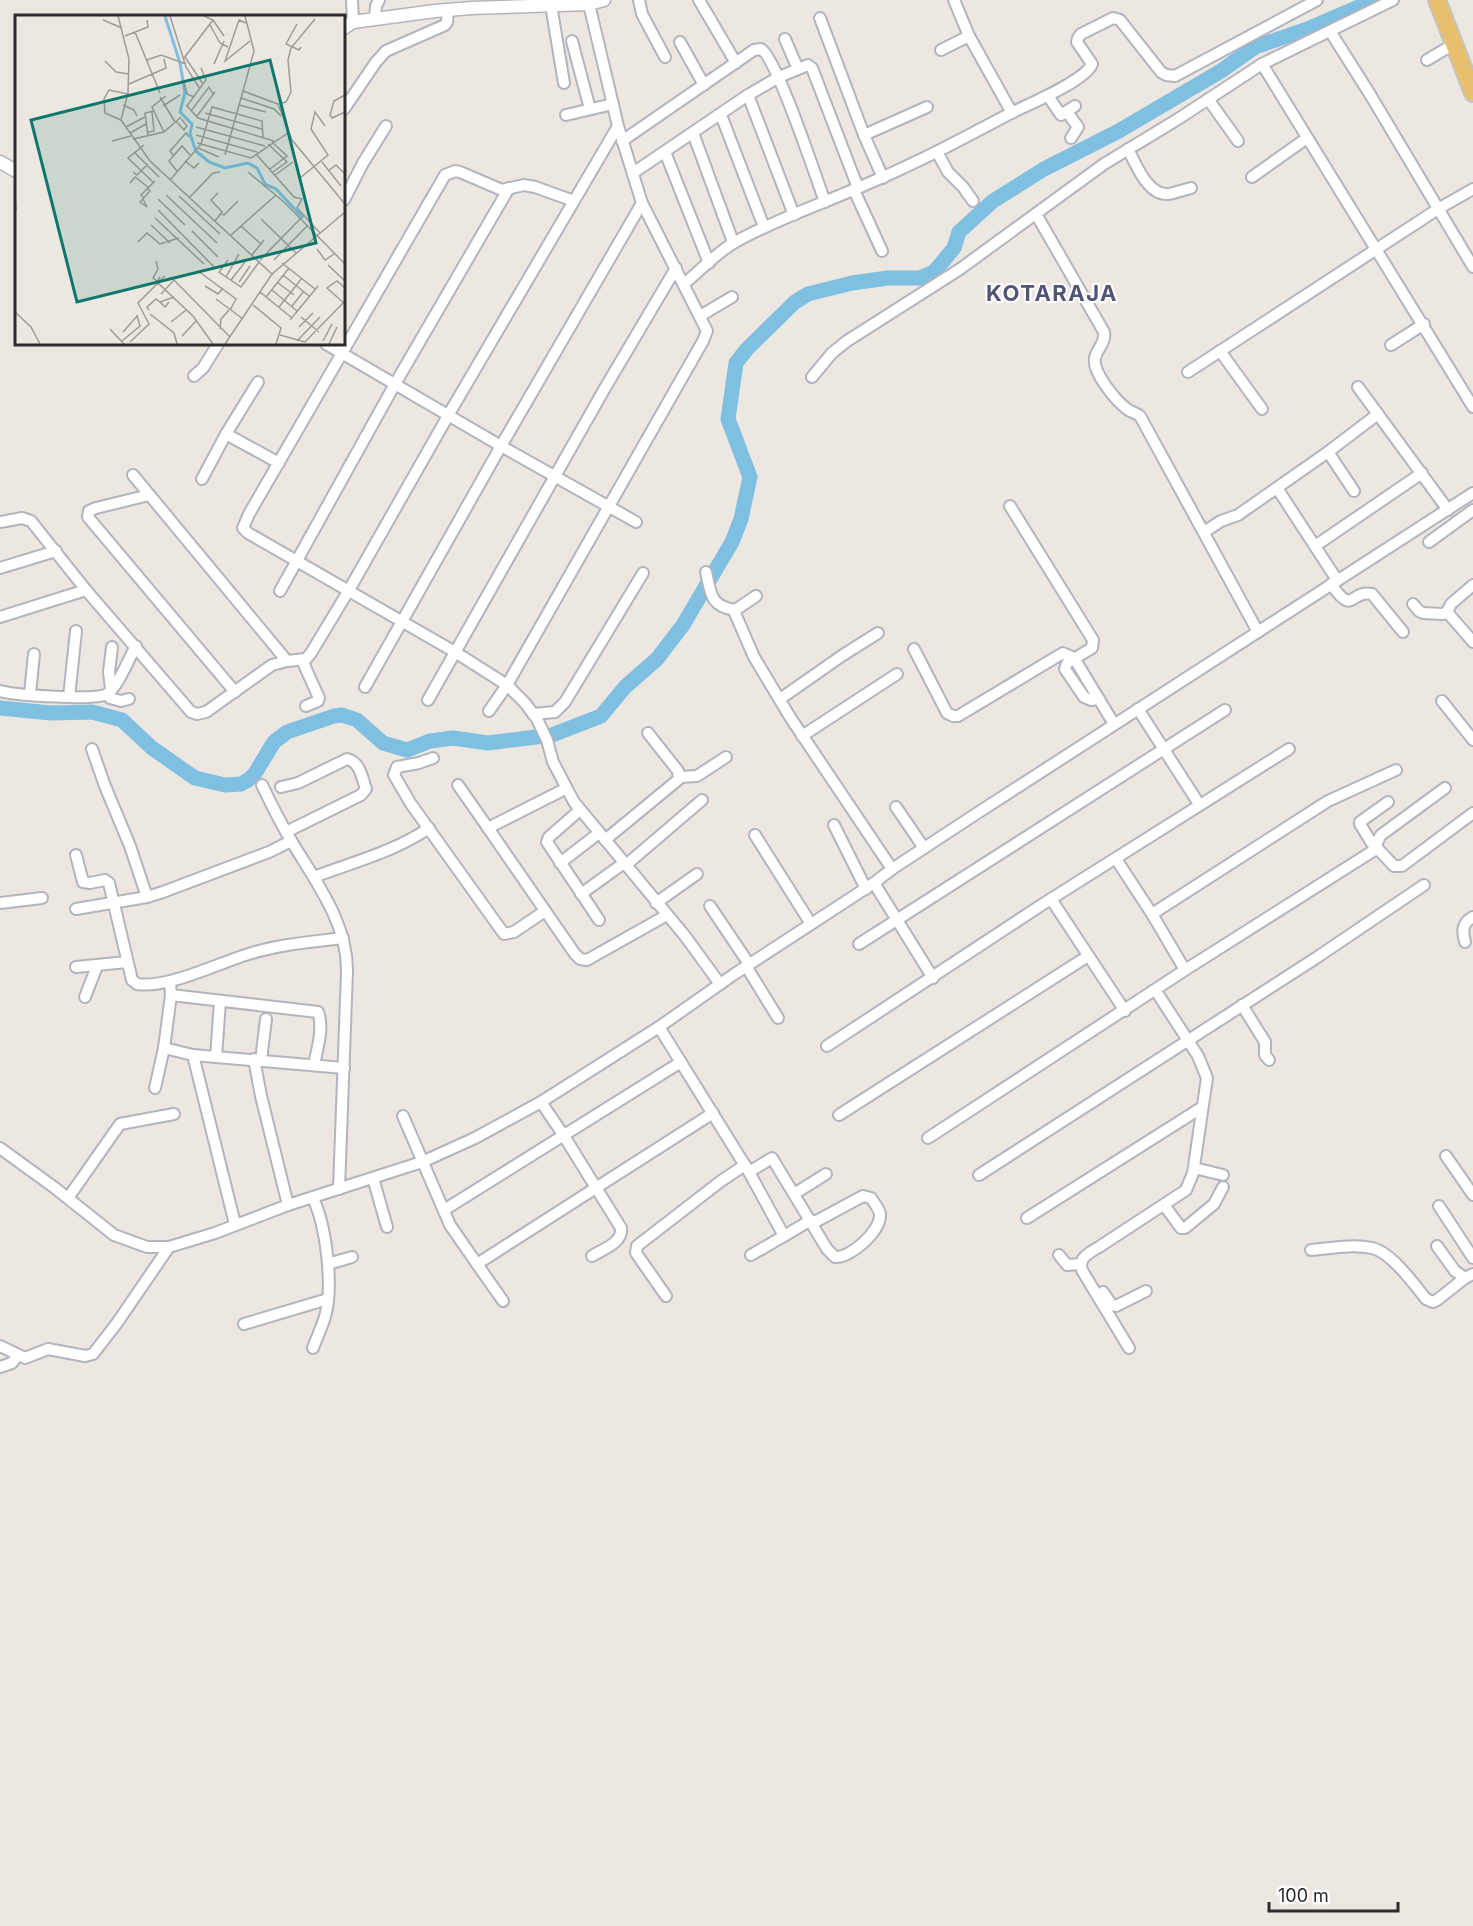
<svg xmlns="http://www.w3.org/2000/svg" width="1473" height="1926" viewBox="0 0 1473 1926" font-family="Inter,sans-serif">
	<style>
		.lines { fill: none; stroke-linecap: round; stroke-linejoin: round }
		.river { stroke: #7fbfe1; stroke-width: 15 }
		.minor-casing { stroke: #b3b4be; stroke-width: 14 }
		.tertiary-casing { stroke: #b3b4be; stroke-width: 15 }
		.trunk-casing { stroke: #c4c4c4; stroke-width: 20 }
		.minor { stroke: #fff; stroke-width: 10 }
		.tertiary { stroke: #fff; stroke-width: 12 }
		.trunk { stroke: #e6c06c; stroke-width: 16 }
		.labels { text-anchor: middle; dominant-baseline: central; stroke-width: 4.5; stroke-linejoin: round; paint-order: stroke }
		.district-label { font-size: 22px; font-weight: bold; letter-spacing: 1.5px; fill: #515477; stroke: #fff }
		.inset-river { fill: none; stroke: #7fbfe1; stroke-width: 3 }
		.inset-road { fill: none; stroke: #9f9c98; stroke-width: 1.5 }
		.view { fill: #0f766e; fill-opacity: 0.15; stroke: #0f766e; stroke-width: 3 }
		.inset-edge { fill: none; stroke: #2c2c2c; stroke-width: 3 }
	</style>
	<rect width="100%" height="100%" fill="#ece7e0"/>
	<g class="lines">
		<path class="river" d="M0,708L51,713L92,712L122,720L152,748L195,778L225,785L241,784L248,780L254,775L274,742L287,732L334,716L342,715L357,720L383,743L407,750L430,741L453,738L488,743L552,735L601,716L625,687L657,659L683,625L732,542L741,519L750,477L728,419L736,363L747,349L795,302L808,294L852,283L888,278H920L934,272L954,248L959,232L993,201L1044,169L1117,132L1221,71L1255,47L1310,28L1375,0"/>
		<g class="minor-casing">
			<g id="minor">
				<path d="M352,0L353,22"/>
				<path d="M639,0L642,14L665,57"/>
				<path d="M699,0L736,63"/>
				<path d="M954,0L969,36L1012,113"/>
				<path d="M551,5L564,83"/>
				<path d="M820,18L864,135L883,178"/>
				<path d="M375,19L376,6L379,0"/>
				<path d="M1330,31L1371,96L1473,267"/>
				<path d="M785,39L798,69"/>
				<path d="M572,41L590,109"/>
				<path d="M680,42L704,85"/>
				<path d="M941,50L969,36"/>
				<path d="M1427,60L1454,44"/>
				<path d="M1262,64L1473,407"/>
				<path d="M748,95L794,215"/>
				<path d="M1048,96L1061,115L1075,106"/>
				<path d="M1208,99L1238,141"/>
				<path d="M344,109L376,62L386,51L445,25L447,22L448,10"/>
				<path d="M1067,112L1078,127L1071,138"/>
				<path d="M566,115L613,104"/>
				<path d="M721,115L764,227"/>
				<path d="M693,133L733,242"/>
				<path d="M864,135L927,107"/>
				<path d="M622,141L754,50L761,49C777,58 816,178 825,202"/>
				<path d="M1128,149C1135,163 1148,196 1168,194C1175,193 1183,190 1191,188"/>
				<path d="M665,152L709,263"/>
				<path d="M937,152L948,172L963,187L973,201"/>
				<path d="M633,173L748,95L779,77L808,65L812,68L858,188"/>
				<path d="M1252,177L1307,138"/>
				<path d="M854,190L882,251"/>
				<path d="M344,200L363,163L386,126"/>
				<path d="M574,201L535,187L524,185L502,190L460,172L455,171L445,175L249,514L243,528L248,533L455,652L507,685L525,703L537,719L547,740L553,762L574,802L685,936L720,984"/>
				<path d="M1036,214L1104,332C1106,343 1097,348 1095,358C1092,372 1116,401 1127,409C1131,412 1136,413 1140,416L1258,632"/>
				<path d="M684,284C701,270 718,251 737,241C779,218 824,203 867,184C917,163 964,138 1011,113C1029,104 1085,81 1092,64L1077,42L1078,38L1081,34L1113,18L1120,20L1161,72L1166,75L1175,76L1317,0"/>
				<path d="M700,316L732,297"/>
				<path d="M326,344L501,446L636,522"/>
				<path d="M1391,345L1424,324"/>
				<path d="M1220,351L1262,409"/>
				<path d="M1188,372L1438,209L1473,189"/>
				<path d="M194,376L203,368L218,344"/>
				<path d="M812,377L832,353L847,341L960,269L1104,164L1178,119L1262,64L1393,0"/>
				<path d="M1358,387L1448,510"/>
				<path d="M226,434L279,463"/>
				<path d="M1328,452L1354,491"/>
				<path d="M133,475L287,661"/>
				<path d="M202,479L226,434L258,382"/>
				<path d="M1277,488L1337,580"/>
				<path d="M149,495L96,508L89,511L88,517L235,692"/>
				<path d="M1010,506L1093,640L1092,648L1067,663L1065,669L1084,697L1091,700L1099,699"/>
				<path d="M0,522L22,518L31,521L86,590L191,712L197,714L206,712L272,665L287,661L306,659L311,653L349,590L453,407L618,126"/>
				<path d="M1204,532L1221,521L1238,515L1328,452L1378,414"/>
				<path d="M1429,542L1473,510"/>
				<path d="M1315,546L1422,473"/>
				<path d="M0,568L56,551"/>
				<path d="M706,572C711,594 710,606 735,610"/>
				<path d="M1331,584C1354,617 1349,590 1372,594L1403,632"/>
				<path d="M280,591L395,384L509,188"/>
				<path d="M756,596L734,611L754,657L790,717L892,869"/>
				<path d="M1413,604L1419,611L1423,613L1443,614L1447,612L1451,604L1473,585"/>
				<path d="M1447,612L1473,642"/>
				<path d="M0,617L86,590"/>
				<path d="M914,649L947,713L953,716H958L1063,653L1074,658L1114,724"/>
				<path d="M302,660L319,698L318,701L306,706"/>
				<path d="M365,687L501,446L642,203"/>
				<path d="M111,689L109,672L112,647"/>
				<path d="M0,691C16,695 95,701 107,694C118,687 129,658 136,646"/>
				<path d="M30,694L34,654"/>
				<path d="M108,694L110,698L121,701L129,699"/>
				<path d="M69,697L76,631"/>
				<path d="M780,699L843,655L878,633"/>
				<path d="M428,700L605,388L676,268"/>
				<path d="M1442,701L1473,740"/>
				<path d="M1138,709L1199,804"/>
				<path d="M489,711L507,685L703,341L707,331L642,203L618,126L589,4"/>
				<path d="M533,714L555,712L565,702L643,573"/>
				<path d="M802,736L897,674"/>
				<path d="M92,749L105,786L130,846L147,897"/>
				<path d="M433,758L419,763L397,767L394,775L411,804L504,934L514,932L545,911"/>
				<path d="M680,777L697,776L726,757"/>
				<path d="M262,785C271,804 281,824 292,842C316,882 348,924 347,972L339,1189"/>
				<path d="M458,785L488,828"/>
				<path d="M281,787L298,783L347,759C360,762 362,777 366,789L361,795L286,832"/>
				<path d="M565,789L488,828L575,954L580,959L587,960L667,915"/>
				<path d="M896,807L924,848"/>
				<path d="M580,810L549,837L547,842L599,920"/>
				<path d="M834,825L866,889"/>
				<path d="M755,835L811,924"/>
				<path d="M605,840L679,779L678,771L648,733"/>
				<path d="M1378,849L1376,844L1381,835L1445,788"/>
				<path d="M1376,850L1360,824V822L1388,802"/>
				<path d="M76,855L83,882L90,883L105,880L109,883L132,980L137,984C168,989 220,962 252,953C281,944 313,942 343,938"/>
				<path d="M1116,859L1152,914L1185,970"/>
				<path d="M560,863L599,833"/>
				<path d="M626,865L702,800"/>
				<path d="M314,877C353,862 394,852 429,828"/>
				<path d="M874,883L933,978"/>
				<path d="M581,894L624,863"/>
				<path d="M1051,899L1125,1011"/>
				<path d="M0,903L42,898"/>
				<path d="M656,903L697,874"/>
				<path d="M710,906L749,964"/>
				<path d="M76,909L147,897L163,892L269,852L291,841"/>
				<path d="M1152,914L1328,801L1396,770"/>
				<path d="M1465,942C1462,931 1462,923 1473,917"/>
				<path d="M859,944L1225,710"/>
				<path d="M746,966L778,1018"/>
				<path d="M76,967L127,962"/>
				<path d="M170,981L171,995L164,1048L193,1055L344,1068"/>
				<path d="M171,995L318,1012C324,1028 317,1049 314,1065"/>
				<path d="M85,997L97,966"/>
				<path d="M1242,1005L1265,1042V1055L1269,1060"/>
				<path d="M659,1027L749,1172L784,1236L811,1220"/>
				<path d="M827,1046L1043,904L1289,749"/>
				<path d="M193,1055L235,1224"/>
				<path d="M216,1057L220,1002"/>
				<path d="M254,1059L261,1096L288,1205"/>
				<path d="M261,1060L266,1019"/>
				<path d="M155,1088L164,1048"/>
				<path d="M541,1102L564,1136L621,1228C623,1243 603,1249 592,1256"/>
				<path d="M839,1115L1088,956"/>
				<path d="M403,1116L450,1225L477,1264L713,1113"/>
				<path d="M928,1138L1185,970L1373,851L1378,849L1394,866H1402L1473,813"/>
				<path d="M0,1148L55,1188L114,1235L147,1247H169L215,1233L288,1205L422,1162L475,1138L541,1102L659,1027L733,975L874,883L892,869L979,812L1473,493"/>
				<path d="M1446,1156L1473,1195"/>
				<path d="M1194,1168L1223,1175"/>
				<path d="M749,1172L772,1158L827,1249L835,1257C851,1258 881,1231 880,1214C879,1208 874,1203 871,1198L863,1196L813,1223"/>
				<path d="M979,1175L1316,958L1424,885"/>
				<path d="M373,1178L387,1227"/>
				<path d="M794,1194L826,1174"/>
				<path d="M68,1198L120,1124L174,1114"/>
				<path d="M313,1198C326,1226 333,1282 326,1313C323,1325 317,1337 313,1348"/>
				<path d="M1164,1205L1181,1228H1185L1214,1204L1223,1187"/>
				<path d="M1439,1206L1473,1258"/>
				<path d="M444,1210L681,1062"/>
				<path d="M1027,1218L1201,1108"/>
				<path d="M1437,1246L1455,1271L1465,1278L1473,1274"/>
				<path d="M1311,1250C1331,1248 1353,1244 1372,1248C1391,1252 1414,1284 1426,1299L1433,1302L1437,1300L1465,1278"/>
				<path d="M751,1255L784,1236"/>
				<path d="M1059,1255L1067,1265L1080,1264"/>
				<path d="M328,1264L352,1257"/>
				<path d="M477,1264L503,1301"/>
				<path d="M1103,1292L1112,1305L1116,1306L1146,1291"/>
				<path d="M666,1296L636,1253L637,1246L721,1181L745,1165"/>
				<path d="M244,1324L328,1299"/>
				<path d="M0,1346L25,1358L48,1349L85,1356L93,1354L117,1323L169,1247"/>
				<path d="M1129,1348L1083,1272C1076,1259 1089,1253 1099,1247L1186,1190L1193,1173L1207,1078L1198,1056L1156,991"/>
				<path d="M0,1367L12,1363L18,1355"/>
			</g>
		</g>
		<g class="tertiary-casing">
			<g id="tertiary">
				<path d="M344,28L353,22L435,11L472,8L589,4L604,0"/>
				<path d="M0,162L16,171"/>
			</g>
		</g>
		<g class="trunk-casing">
			<path id="trunk" d="M1437,0L1473,93"/>
		</g>
		<use href="#minor" class="minor"/>
		<use href="#tertiary" class="tertiary"/>
		<use href="#trunk" class="trunk"/>
	</g>
	<g class="labels">
		<g class="district-label">
			<text x="1052" y="293">KOTARAJA</text>
		</g>
	</g>
	<g transform="translate(15 15)">
		<rect width="330" height="330" fill="#ece7e0"/>
		<path class="inset-river" d="M150,1L165,48L170,78L165,97L177,109L175,119L181,136L194,147L210,153L233,148L242,153L250,169L261,174L288,203"/>
		<path class="inset-road" d="M103,1L114,44L113,78L106,105L135,146L258,260M155,1L171,52L185,74M230,1L239,36L228,76L263,89L277,125L330,189M88,5L107,13M198,5L209,21M231,8L224,5L210,46L235,26M282,9L271,29L284,35L286,32M195,10L205,28L213,32M120,17L145,78M110,21L133,12L132,5M170,42L188,69M169,43L198,5L189,1M132,45L146,40L171,49M90,46L101,57L114,59M199,49L209,26M186,53L191,65L172,91L183,103L259,126M173,65L169,67L172,79L179,82M114,69L151,53L149,44M330,80L319,86L315,100L317,103L330,97M145,82L160,107M226,83L259,94L266,101M263,89L271,87L276,77L273,45L276,33L300,4M108,90L119,95L122,101M224,90L251,97M148,91L165,80M176,96L194,72L198,79M190,98L247,114M182,101L200,77M106,105L90,98L89,84L94,75L113,79M161,106L169,115L172,111L166,104M111,112L130,102M181,112L250,131M133,117L139,116L137,97M149,117L137,92L151,81M115,118L131,109M181,120L242,137M133,121L130,98L139,96M118,124L149,117L166,102M97,126L116,121M182,128L236,143L273,118M253,129L272,147L258,157M129,130L113,143L139,168M183,133L204,142M119,137L144,162M241,139L279,182L287,184L282,193L305,218M210,140L228,76M159,141L155,136L171,118L174,122M170,146L179,153L184,148M307,147L326,171M255,154L272,141L257,127M162,156L154,146L167,131L175,140M313,156L321,150L330,159M118,157L122,160L133,149M233,157L269,187L330,249M260,160L278,147M285,163L313,140L296,114L300,97L310,111M155,165L186,129L197,92L247,106L248,122M115,168L120,162L134,173M0,177L1,195M151,180L202,228M164,181L205,219M175,182L198,158L205,157M129,183L126,180L140,166M128,184L132,192L125,187L126,186L135,176L133,174M143,184L170,210M143,195L201,254M206,198L209,200L223,186M140,203L189,249M246,204L281,238M200,206L207,197L196,185L203,178M136,210L155,228M226,211L246,229M177,216L203,242M215,221L261,180M123,227L132,218L145,229L164,223M302,234L310,245L319,239M237,240L249,225M213,245L204,257L226,272L244,247M245,245L286,203M259,245L292,211M141,246L143,254L138,263L142,266M267,248L300,274M313,250L330,266M183,256L221,284L215,295M268,260L294,281M145,262L142,267L178,301L198,329M211,262L224,239M216,265L230,247M224,267L235,251M262,267L279,280M190,271L203,279L208,273M330,273L322,266L312,273L330,289M257,275L282,296M245,277L277,303M146,279L159,265L215,322M251,282L274,253M201,284L228,304M154,287L150,292L145,287L159,282M238,290L266,313L261,329M277,291L289,276M264,292L287,263M134,295L132,292L141,284L145,287M0,297L16,312L25,329M135,299L159,318L162,329M286,302L304,317M275,305L303,271M156,307L171,295M284,312L298,298M95,314L109,329M205,314L206,304L214,295M108,317L123,300M265,320L290,327L330,286M167,321L182,305M107,326L125,311L122,301M282,326L305,302M308,326L317,309M115,327L134,309L123,288L150,261M210,329L257,259L330,197M314,329L322,312"/>
		<path class="view" d="M255,45L301,228L62,287L16,105Z"/>
		<rect width="330" height="330" class="inset-edge"/>
	</g>
	<path d="M1269 1902v9h129v-9" fill="none" stroke="#2c2c2c" stroke-width="3"/>
	<text x="1278" y="1902" font-size="18" fill="#2c2c2c" stroke="#ffffff" stroke-width="4.5" paint-order="stroke">100 m</text>
</svg>
